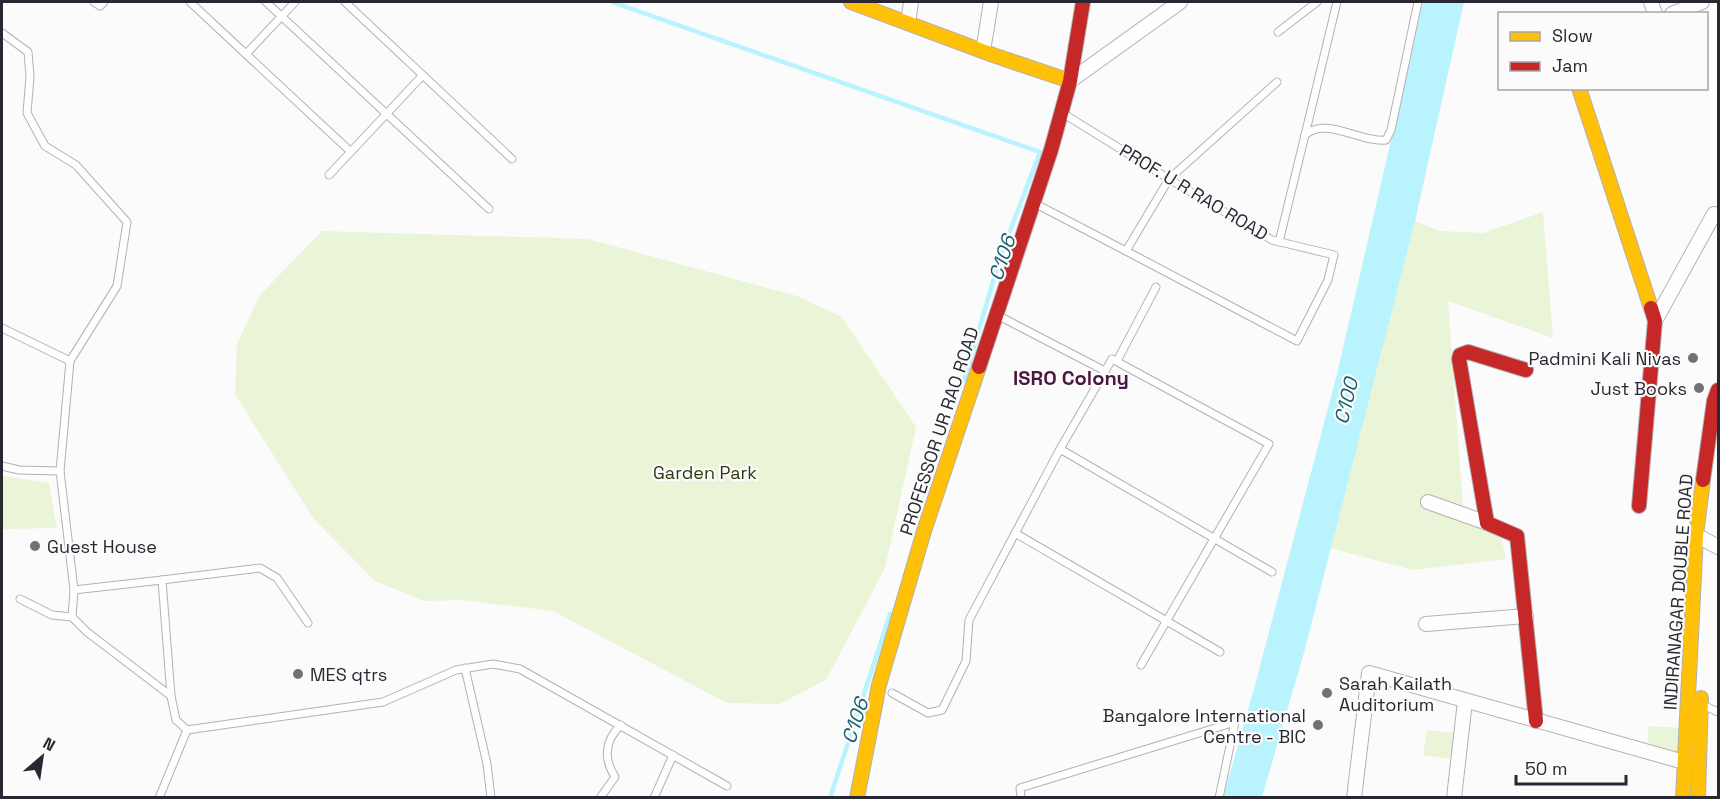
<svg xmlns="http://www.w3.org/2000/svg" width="1720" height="799" viewBox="0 0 1720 799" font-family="'Space Grotesk',sans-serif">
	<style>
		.green { fill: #eaf4d6 }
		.water { fill: #b9f3fe }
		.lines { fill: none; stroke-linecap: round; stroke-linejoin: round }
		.stream { stroke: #b9f3fe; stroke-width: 4.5 }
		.lane-casing { stroke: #b2b1b6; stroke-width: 9 }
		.street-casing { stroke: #b2b1b6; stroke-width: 16 }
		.slow-casing { stroke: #b2b1b6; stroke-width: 16 }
		.jam-casing { stroke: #b2b1b6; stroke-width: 16 }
		.lane { stroke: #fefefe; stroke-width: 7 }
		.street { stroke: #fefefe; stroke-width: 14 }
		.slow { stroke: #ffc107; stroke-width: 14 }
		.jam { stroke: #c62828; stroke-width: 14 }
		.poi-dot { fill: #727178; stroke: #fbfbfb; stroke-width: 2 }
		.labels { text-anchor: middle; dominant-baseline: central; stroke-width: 4.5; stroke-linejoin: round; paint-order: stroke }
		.street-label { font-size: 18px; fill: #292731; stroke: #fbfbfb }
		.poi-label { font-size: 18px; fill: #292731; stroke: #fbfbfb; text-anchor: end }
		.park-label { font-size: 18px; fill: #2f3b0f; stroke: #fbfbfb }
		.water-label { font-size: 20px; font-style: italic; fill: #1a5f6a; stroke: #fbfbfb }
		.neighbourhood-label { font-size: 20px; font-weight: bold; fill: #4c1641; stroke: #fbfbfb }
	</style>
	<rect width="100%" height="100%" fill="#fbfbfb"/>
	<g class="green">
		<path d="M1543,212L1553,338L1448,301L1464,520L1501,536L1506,559L1413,570L1330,548L1415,221L1440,231L1483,233Z"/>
		<path d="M322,231L588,239L797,296L842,317L916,427L885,568L826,680L779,704L727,703L553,611L462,600L424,601L375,581L313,518L235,394L237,344L260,295Z"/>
		<path d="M2,476L49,483L57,528L2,529Z"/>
		<path d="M1648,726L1680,728L1679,754L1648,743Z"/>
		<path d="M1427,730L1456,733L1452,759L1423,755Z"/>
	</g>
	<path class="water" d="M1423,2H1464L1415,221L1305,649L1262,797L1223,798L1255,685L1337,374Z"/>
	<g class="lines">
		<g class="stream">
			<path d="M612,2L1040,152L1001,255L964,380"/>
			<path d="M830,798L890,614"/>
		</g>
		<g class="lane-casing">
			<g id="lane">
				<path d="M94,2L100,6L104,2"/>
				<path d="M190,2L351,152"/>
				<path d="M266,2L489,209"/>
				<path d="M345,2L512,159"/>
				<path d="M1278,32L1317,2"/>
				<path d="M2,33L28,52L30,77L27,113L45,146L76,165L127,222L117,286L70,361L60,471"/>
				<path d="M246,54L295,2"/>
				<path d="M1064,114L1169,179L1272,240L1334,255L1328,280L1297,341L1126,251L1169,179L1277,82"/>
				<path d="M1305,135L1337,2"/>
				<path d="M329,175L422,76"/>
				<path d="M1036,204L1126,251"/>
				<path d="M1279,242L1305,135C1325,116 1361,143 1386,140L1391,130L1418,2"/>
				<path d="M999,316L1105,371"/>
				<path d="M2,328L70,361"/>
				<path d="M1117,361L1156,287"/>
				<path d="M1060,449L1272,572"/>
				<path d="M2,466L19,470L60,471L74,590L162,580L171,696L176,720L187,730L159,798"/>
				<path d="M1015,533L1220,652"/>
				<path d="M162,580L260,568L277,578L308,623"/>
				<path d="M20,599L52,615L72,617L87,632L171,696"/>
				<path d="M72,617L74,590"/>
				<path d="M465,668L487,764L491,798"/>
				<path d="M892,693L928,713L942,710L966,661L969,620L1060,449L1112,359L1269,444L1141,665"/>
				<path d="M1703,705L1718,712"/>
				<path d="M187,730L383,702L456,670L493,664L520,669L727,786"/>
				<path d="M600,798L615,777C603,758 605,740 621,725"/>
				<path d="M654,798L673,755"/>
				<path d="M1021,798L1020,788L1235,722L1219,798"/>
			</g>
		</g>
		<g class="street-casing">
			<g id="street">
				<path d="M1651,2L1655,14"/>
				<path d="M1672,14L1702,2"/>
				<path d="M908,23L911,2"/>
				<path d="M983,51L991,2"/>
				<path d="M1070,81L1180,2"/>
				<path d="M1655,321L1714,214"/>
				<path d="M1428,502L1487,523"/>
				<path d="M1696,535L1718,547"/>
				<path d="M1426,624L1526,616"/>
				<path d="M1354,798L1369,673L1684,762"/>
				<path d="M1454,798L1465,701"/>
			</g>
		</g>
		<g class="slow-casing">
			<g id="slow">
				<path d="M851,2L993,55L1070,81"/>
				<path d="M1579,88L1651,308"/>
				<path d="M857,798L879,685L924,531L979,367"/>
				<path d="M1683,798L1696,535L1703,480"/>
				<path d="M1698,798L1701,698"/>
			</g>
		</g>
		<g class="jam-casing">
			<g id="jam">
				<path d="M979,367L1051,150L1070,81L1083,2"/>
				<path d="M1526,370L1468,352L1460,355L1459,359L1487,523L1517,536L1536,721"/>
				<path d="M1703,480L1714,401L1718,390"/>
				<path d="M1639,506L1655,321L1651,308"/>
			</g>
		</g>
		<use href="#lane" class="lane"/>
		<use href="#street" class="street"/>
		<use href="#slow" class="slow"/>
		<use href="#jam" class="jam"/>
	</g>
	<g class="poi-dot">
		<circle cx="1693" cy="358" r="6"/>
		<circle cx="1699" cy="388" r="6"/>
		<circle cx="35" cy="546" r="6"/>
		<circle cx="298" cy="674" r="6"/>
		<circle cx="1327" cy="693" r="6"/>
		<circle cx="1318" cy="725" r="6"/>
	</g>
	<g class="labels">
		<g class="street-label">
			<text transform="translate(1194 192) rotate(31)">PROF. U R RAO ROAD</text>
			<text transform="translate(939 431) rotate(-72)">PROFESSOR UR RAO ROAD</text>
			<text transform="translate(1678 592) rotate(-86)">INDIRANAGAR DOUBLE ROAD</text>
		</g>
		<g class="poi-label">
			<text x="1681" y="358">Padmini Kali Nivas</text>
			<text x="1687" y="388">Just Books</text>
			<text x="47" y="546" text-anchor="start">Guest House</text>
			<text x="310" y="674" text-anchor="start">MES qtrs</text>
			<text x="1339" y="683" text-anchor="start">Sarah Kailath<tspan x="1339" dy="21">Auditorium</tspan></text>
			<text x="1306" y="715">Bangalore International<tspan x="1306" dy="21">Centre - BIC</tspan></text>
		</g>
		<g class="park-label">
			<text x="705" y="472">Garden Park</text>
		</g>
		<g class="water-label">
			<text transform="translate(1002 258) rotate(-72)">C106</text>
			<text transform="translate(1346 401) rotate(-76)">C100</text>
			<text transform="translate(855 721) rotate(-72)">C106</text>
		</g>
		<g class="neighbourhood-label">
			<text x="1071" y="378">ISRO Colony</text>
		</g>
	</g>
	<rect width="1720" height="799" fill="none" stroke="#292731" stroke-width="6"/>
	<rect x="1498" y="12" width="210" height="78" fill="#fbfbfb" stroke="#a7a6aa" stroke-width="1.5"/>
	<rect x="1510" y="32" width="30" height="9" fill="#ffc107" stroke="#a7a6aa" stroke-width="1.5"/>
	<text x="1552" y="42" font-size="18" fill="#292731">Slow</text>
	<rect x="1510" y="62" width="30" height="9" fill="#c62828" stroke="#a7a6aa" stroke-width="1.5"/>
	<text x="1552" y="72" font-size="18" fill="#292731">Jam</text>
	<g transform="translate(42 757) rotate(29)" stroke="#fbfbfb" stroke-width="4.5" paint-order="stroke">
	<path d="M0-4.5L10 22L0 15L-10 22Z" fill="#292731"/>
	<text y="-9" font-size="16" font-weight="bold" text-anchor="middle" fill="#292731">N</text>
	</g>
	<path d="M1516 775v9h110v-9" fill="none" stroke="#292731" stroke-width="3"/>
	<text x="1525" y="775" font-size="18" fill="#292731" stroke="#fbfbfb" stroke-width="4.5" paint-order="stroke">50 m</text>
</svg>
